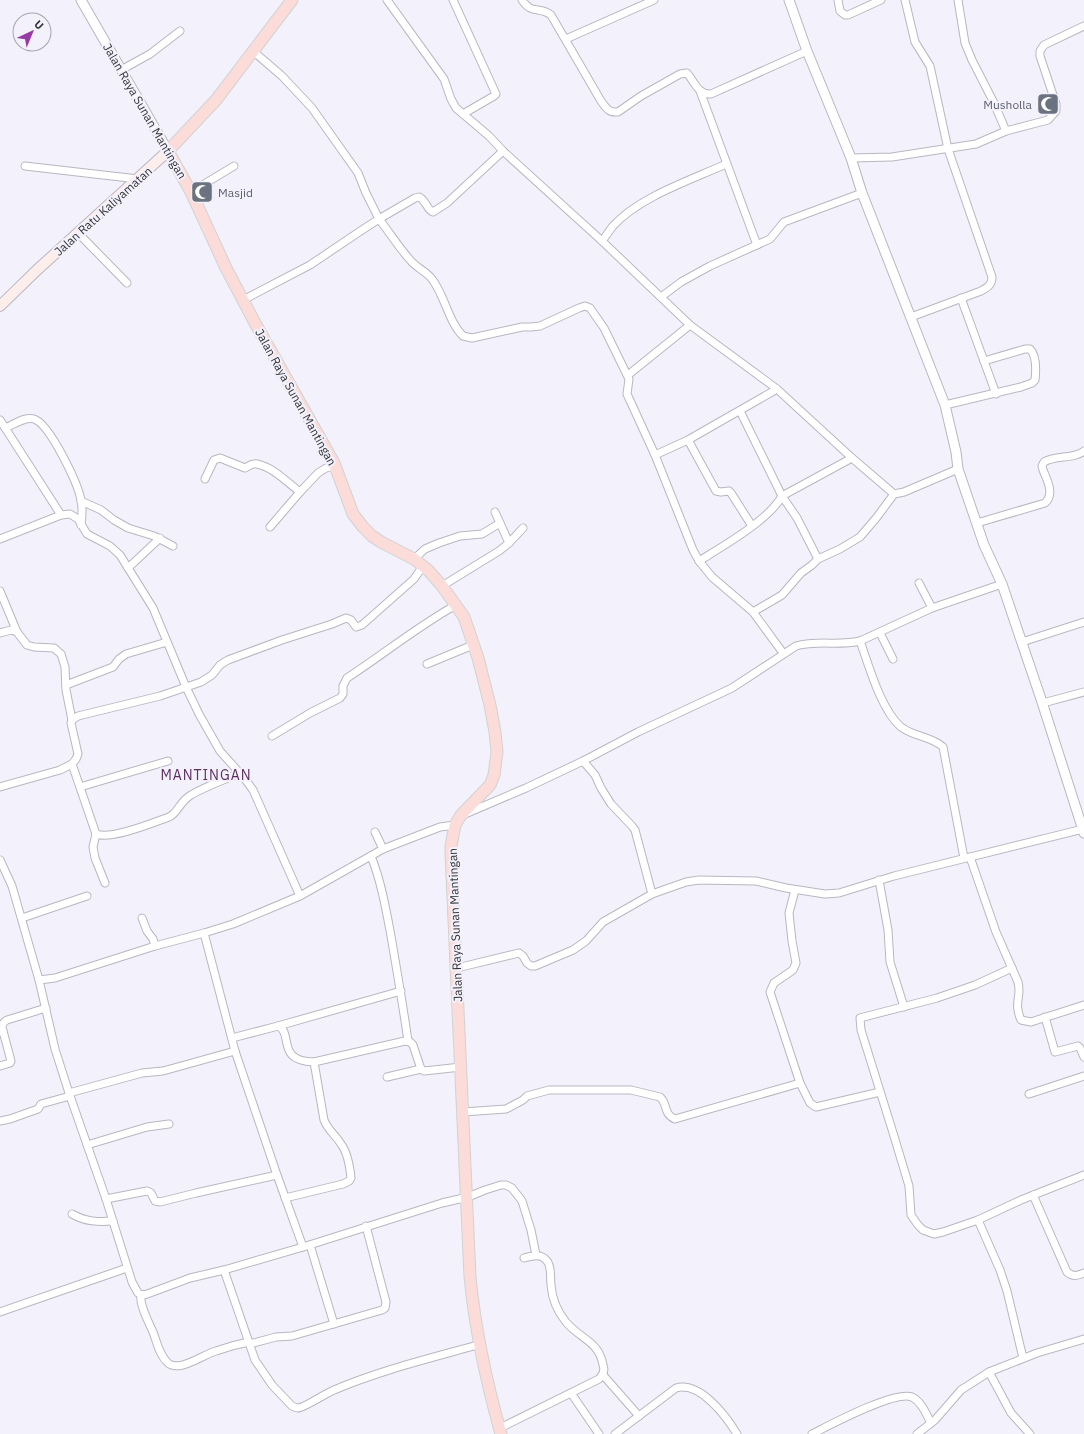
<svg xmlns="http://www.w3.org/2000/svg" width="1084" height="1434" viewBox="0 0 1084 1434" font-family="'IBM Plex Sans',sans-serif">
	<style>
		.lines { fill: none; stroke-linecap: round; stroke-linejoin: round }
		.minor-casing { stroke: #b8b7c0; stroke-width: 9 }
		.tertiary-casing { stroke: #b8b7c0; stroke-width: 11 }
		.secondary-casing { stroke: #b8b7c0; stroke-width: 12 }
		.primary-casing { stroke: #d2d2d3; stroke-width: 13 }
		.minor { stroke: #fff; stroke-width: 7 }
		.tertiary { stroke: #fff; stroke-width: 9 }
		.secondary { stroke: #fdeeec; stroke-width: 10 }
		.primary { stroke: #fbdcd9; stroke-width: 11 }
		.labels { text-anchor: middle; dominant-baseline: central; stroke-width: 4; stroke-linejoin: round; paint-order: stroke }
		.worship-label { font-size: 12px; fill: #5b616d; stroke: #f3f2fc; text-anchor: end }
		.street-label { font-size: 12px; fill: #343438; stroke: #f3f2fc }
		.quarter-label { font-size: 14px; letter-spacing: 1px; fill: #5c2e62; stroke: #f3f2fc }
	</style>
	<rect width="100%" height="100%" fill="#f3f2fc"/>
	<g class="lines">
		<g class="minor-casing">
			<g id="minor">
				<path d="M387,0L444,79L451,99L456,108L489,136L503,151L602,241L690,325L777,389L852,458L894,494L904,492L958,469"/>
				<path d="M453,0L496,94L494,96L463,114"/>
				<path d="M522,0C532,15 539,6 551,15L601,101C606,108 609,113 618,112L641,96L680,74L687,73C694,81 698,95 711,94L807,51"/>
				<path d="M838,0L840,11L845,15H848L881,0"/>
				<path d="M905,0L915,42L930,66L948,149L992,277C992,285 988,287 981,291L911,317"/>
				<path d="M958,0L965,43L972,60L993,101L1006,131"/>
				<path d="M566,39L654,0"/>
				<path d="M121,70L150,54L180,31"/>
				<path d="M700,91L757,245"/>
				<path d="M503,151L447,203L433,212C427,210 426,200 419,197L415,198L379,219C390,233 399,248 411,261C417,268 427,272 432,279C445,296 448,321 463,336L472,338L522,327H531L540,326L579,308L585,306L590,308L604,328L629,379L627,394L655,455L693,550L699,561L712,577L753,612L783,653"/>
				<path d="M851,158L892,157L976,144L1006,131L1048,120L1056,111V104L1040,56V51L1044,45L1084,26"/>
				<path d="M25,166L138,179"/>
				<path d="M191,192L234,166"/>
				<path d="M78,233L127,283"/>
				<path d="M602,241C606,236 609,231 613,226C639,197 691,180 726,164"/>
				<path d="M661,297L681,282L710,266L770,239L784,222L862,193"/>
				<path d="M961,298L996,394"/>
				<path d="M243,300L310,265L362,230L379,219L366,193L358,173L312,108L282,76L254,52"/>
				<path d="M628,375L690,325"/>
				<path d="M945,405L1021,387L1032,383L1035,380C1036,371 1037,356 1030,349H1025L984,361"/>
				<path d="M740,411L782,496L797,518L818,559"/>
				<path d="M0,420L61,515"/>
				<path d="M5,428C13,425 25,416 34,419C50,424 78,484 81,500C83,509 82,517 81,525"/>
				<path d="M688,440L716,491L721,492L729,491L731,493L752,526"/>
				<path d="M655,455L688,440L777,389"/>
				<path d="M205,479L214,460L220,458L245,468C249,466 252,463 257,464C273,467 288,483 300,492"/>
				<path d="M81,501L101,510L114,520L128,528L154,536L173,546"/>
				<path d="M977,523L1045,503C1055,494 1047,480 1043,470L1042,466L1044,462C1055,455 1075,459 1084,451"/>
				<path d="M270,527L300,492L318,473L326,468L334,466"/>
				<path d="M0,539L61,515L70,514L78,519L87,534L110,546L120,555L153,608L186,687L199,714L220,751L245,779L253,790L300,896"/>
				<path d="M509,543L523,528"/>
				<path d="M414,559L425,549L439,543L460,536L482,534L500,523"/>
				<path d="M699,561C723,546 769,520 782,496L852,458"/>
				<path d="M128,568L160,538"/>
				<path d="M919,583L932,608"/>
				<path d="M442,586L499,551L509,543L495,512"/>
				<path d="M0,591L17,632"/>
				<path d="M753,612L782,595L801,573L812,565L818,559L840,549L860,537L877,517L894,494"/>
				<path d="M0,633L11,630L17,632L27,645L34,647L54,648L61,654L65,667L66,690L72,720"/>
				<path d="M880,633L893,659"/>
				<path d="M860,641C869,666 881,710 901,727C914,737 931,736 943,747L964,858"/>
				<path d="M1022,642L1084,622"/>
				<path d="M427,664L473,645"/>
				<path d="M66,685L113,667L119,659L126,654L167,642"/>
				<path d="M1043,703L1084,692"/>
				<path d="M272,736L310,713L340,698L343,694V686L347,678C384,654 418,626 456,605"/>
				<path d="M583,761L595,775L601,788L611,804L632,826L635,830L652,894L686,882L699,880L756,881L786,888L825,894L839,893L894,876L1083,829"/>
				<path d="M72,764L96,834C111,840 152,823 169,817C178,813 180,801 191,795C206,786 224,780 240,773"/>
				<path d="M0,787L60,770L72,764L76,759L78,754L71,723L72,720L78,716L160,696L201,682L212,675L220,665L228,660L282,640L332,624L346,618L351,620L356,627L362,625L414,579L423,566"/>
				<path d="M80,787L168,761"/>
				<path d="M465,814L526,788L583,761L638,732L732,688L796,646C817,640 839,646 860,641L932,608L1002,584"/>
				<path d="M375,832L383,849"/>
				<path d="M96,834L93,847L95,858L105,883"/>
				<path d="M371,856C381,881 386,909 391,936C397,971 403,1006 408,1041"/>
				<path d="M970,857L996,932L1018,982C1022,997 1013,1002 1021,1020L1031,1022L1084,1005"/>
				<path d="M0,860L12,886L39,980L55,978L155,946L204,933L233,924L300,896L383,849L440,827L455,825"/>
				<path d="M879,880L888,930L890,962L904,1007"/>
				<path d="M795,890L789,913L792,941L796,963L793,970L774,983L770,992L800,1083L810,1103L816,1107L880,1092"/>
				<path d="M22,918L87,896"/>
				<path d="M142,918L147,931L153,939L155,946"/>
				<path d="M204,933L235,1051L277,1175L303,1247"/>
				<path d="M457,968L519,953L523,956L527,963L531,966H535L573,950L586,941L603,922L652,894"/>
				<path d="M1012,968L975,985L937,998L860,1018L861,1030L894,1136L909,1186L911,1215L918,1225L923,1230L934,1234L943,1232L978,1220L1021,1200L1084,1175"/>
				<path d="M39,980L55,1049L69,1093L106,1199L132,1282L138,1293L144,1295L150,1293L190,1278L224,1270L303,1247L442,1203L468,1197L485,1190L501,1185H506L512,1188L522,1201L531,1230L536,1255"/>
				<path d="M1045,1017L1055,1052L1078,1046L1080,1048L1084,1057"/>
				<path d="M278,1026C294,1033 275,1061 314,1062L405,1041L410,1042L413,1045L421,1069L424,1071L461,1067"/>
				<path d="M0,1032L3,1031C1,1026 2,1023 7,1020L46,1008"/>
				<path d="M232,1038L278,1026L401,991"/>
				<path d="M0,1066L10,1063L11,1061L3,1031"/>
				<path d="M387,1077L421,1069"/>
				<path d="M69,1093L142,1073L163,1071L235,1051"/>
				<path d="M1029,1094L1084,1076"/>
				<path d="M463,1112L506,1109L523,1100L527,1096L549,1090H631L660,1097C668,1104 663,1114 675,1119L800,1083"/>
				<path d="M0,1121L10,1119L38,1109L41,1104L70,1096"/>
				<path d="M87,1145L147,1127L169,1124"/>
				<path d="M1033,1195L1067,1272C1073,1277 1077,1276 1084,1273"/>
				<path d="M285,1198L343,1184L349,1181L351,1178C350,1168 347,1152 341,1144C335,1134 329,1132 324,1120L314,1062"/>
				<path d="M106,1199L147,1191L151,1193L155,1201L160,1202L196,1193L277,1175"/>
				<path d="M72,1214C86,1222 98,1222 113,1221"/>
				<path d="M978,1220L1000,1270L1007,1291L1023,1358"/>
				<path d="M310,1245L334,1324"/>
				<path d="M224,1270L255,1360L272,1385L292,1406C294,1407 296,1408 298,1408C304,1408 326,1393 334,1390C381,1370 431,1358 481,1344"/>
				<path d="M141,1295C139,1304 149,1323 153,1332C157,1342 159,1355 168,1363C179,1373 204,1354 216,1351C227,1347 238,1344 249,1342"/>
				<path d="M0,1312L127,1268"/>
				<path d="M250,1344L276,1337L292,1336L382,1310L385,1308L386,1302L366,1226"/>
				<path d="M989,1372L1011,1413L1030,1434"/>
				<path d="M603,1375L639,1416"/>
				<path d="M571,1393L599,1434"/>
				<path d="M500,1428L599,1379C604,1374 605,1370 603,1365C599,1341 580,1339 566,1322C557,1311 552,1299 551,1285C550,1278 552,1267 547,1261C541,1253 532,1256 524,1258"/>
				<path d="M615,1434L676,1388C700,1381 726,1416 737,1434"/>
				<path d="M812,1434C830,1425 895,1390 912,1397C922,1402 926,1414 931,1423"/>
				<path d="M917,1434L935,1420L961,1390L989,1372L1037,1353L1084,1339"/>
			</g>
		</g>
		<g class="tertiary-casing">
			<g id="tertiary">
				<path d="M81,0L168,151"/>
				<path d="M789,0L807,51L851,158L862,193L945,405L956,452L958,469L984,545L1002,584L1041,699L1084,833"/>
			</g>
		</g>
		<g class="secondary-casing">
			<path id="secondary" d="M0,306L37,270L168,151"/>
		</g>
		<g class="primary-casing">
			<path id="primary" d="M292,0L216,100L168,151L191,192L226,268L255,323L334,463L353,514L363,527L372,536L381,542L414,559L428,570L442,586L464,617L478,658L490,705L495,732L497,752L494,775L490,785L461,815L455,825L451,846V854L470,1277C475,1329 487,1384 501,1434"/>
		</g>
		<use href="#minor" class="minor"/>
		<use href="#tertiary" class="tertiary"/>
		<use href="#secondary" class="secondary"/>
		<use href="#primary" class="primary"/>
	</g>
	<defs>
		<g id="mosque-square" transform="scale(1.15)"><rect x="-9" y="-9" width="18" height="18" rx="4" fill="#6b7280" stroke="#f3f2fc"/><path d="M3.5-4.9A6 6 0 1 0 3.5 4.9A5 5 0 1 1 3.5-4.9Z" fill="#fff"/></g>
	</defs>
	<g fill-rule="evenodd">
		<use href="#mosque-square" x="1048" y="104"/>
		<use href="#mosque-square" x="202" y="192"/>
	</g>
	<g class="labels">
		<g class="worship-label">
			<text x="1032" y="104">Musholla</text>
			<text x="218" y="192" text-anchor="start">Masjid</text>
		</g>
		<g class="street-label">
			<text transform="translate(145 111) rotate(60)">Jalan Raya Sunan Mantingan</text>
			<text transform="translate(103 211) rotate(-42)">Jalan Ratu Kaliyamatan</text>
			<text transform="translate(296 397) rotate(61)">Jalan Raya Sunan Mantingan</text>
			<text transform="translate(455 925) rotate(-92)">Jalan Raya Sunan Mantingan</text>
		</g>
		<g class="quarter-label">
			<text x="206" y="775">MANTINGAN</text>
		</g>
	</g>
	<g transform="translate(32 32) rotate(44)"><circle r="19" fill="#f3f2fc" stroke="#a7a6ae"/>
	<path d="M0-3L7 15L0 10L-7 15Z" fill="#983aa4"/>
	<text y="-6" font-size="11" font-weight="bold" text-anchor="middle" fill="#343438">U</text>
	</g>
</svg>
